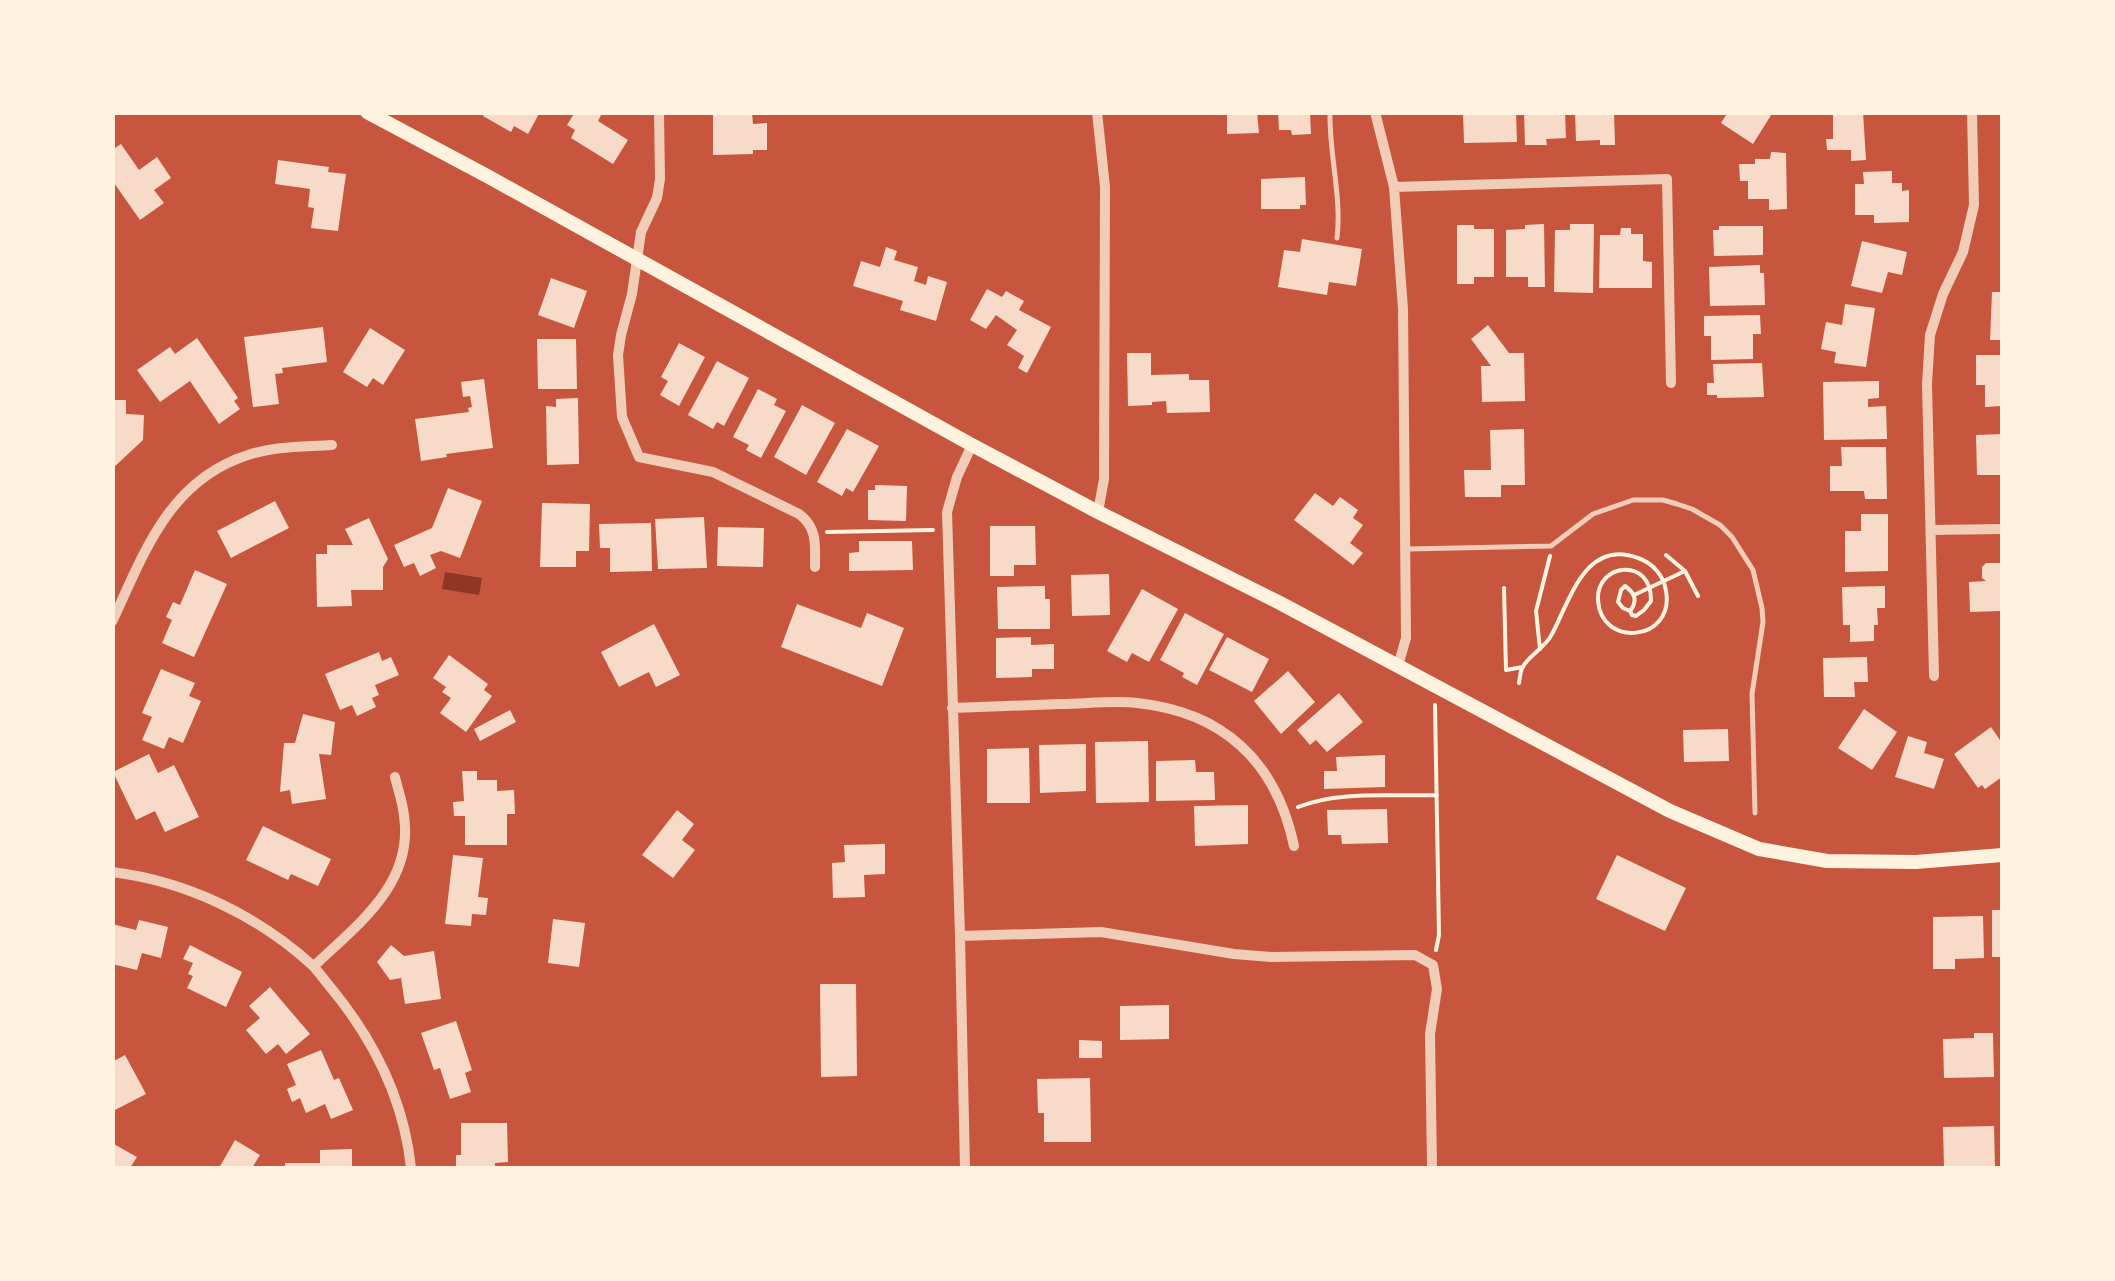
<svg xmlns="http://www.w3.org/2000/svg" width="2115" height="1281" viewBox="0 0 2115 1281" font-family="'Titillium Web',sans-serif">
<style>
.water{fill:#8f3625}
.building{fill:#f7dbc8}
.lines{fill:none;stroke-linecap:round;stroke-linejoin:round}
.path{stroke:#fff3e0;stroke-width:4}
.service{stroke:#f1ccb7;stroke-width:5}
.minor{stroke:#f1ccb7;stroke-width:10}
.secondary{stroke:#fff3e0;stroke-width:14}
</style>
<rect width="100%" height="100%" fill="#c8553d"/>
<!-- water -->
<path class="water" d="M445,572L482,578L479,595L442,589Z"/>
<!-- building -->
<path class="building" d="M485,112H540L528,134L514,126L511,132L483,116Z
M575,112H597L601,115L598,121L628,140L613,164L571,138L575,130L567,125Z
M713,112H752L753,124L767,123V150H753V154L713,155Z
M1227,112H1257L1259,133L1227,134Z
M1278,112H1310L1311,134L1292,135L1291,130H1279Z
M1463,112H1516L1517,142L1464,143Z
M1524,112H1565L1566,138L1546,139L1547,145H1525Z
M1575,112H1614L1615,145H1600V140L1576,141Z
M1728,112H1773L1753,144L1721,123Z
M1833,112H1863L1866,160L1851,161V150H1827L1826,139H1833Z
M121,144L139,170L157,157L171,178L154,190L164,203L140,220L112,180V150Z
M1771,152L1786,153L1787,209L1769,210V199H1748V181H1740L1739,164H1755V159H1770Z
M278,160L329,167L328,172L346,174L338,231L311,228L314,208L308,207L310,189L275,184Z
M1892,171V183H1902V191L1909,190V222L1874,223V215H1855V184H1864L1863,172Z
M1305,177L1306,205H1300V209H1261V179Z
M1544,224L1545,287H1528V277H1506V230L1525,229V225Z
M1570,224H1594L1593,293L1554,292L1555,230H1570Z
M1457,225H1474V229H1494V277H1474V284H1457Z
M1719,226H1763V255L1714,256L1713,230H1719Z
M1621,228H1631V234H1643V261L1652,262V288H1599L1600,235H1620Z
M1302,239L1362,249L1356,286L1329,282L1327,295L1278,287L1284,250L1300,252Z
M1862,241L1907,252L1902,275L1888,272L1882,293L1851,286Z
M886,247L897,251L894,260L918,267L914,281L926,285L928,276L947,282L936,321L900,310L903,301L853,286L861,261L880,267Z
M1760,265V273H1764L1765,305L1710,306L1709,267Z
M551,278L587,291L574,328L538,315Z
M987,289L1002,297L1006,291L1024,301L1019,310L1051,327L1027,373L1018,368L1024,356L1007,345L1017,330L996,315L986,329L970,320Z
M1992,292H2002V340H1990Z
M1845,304L1875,308L1866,367L1834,363L1836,352L1821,349L1826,322L1842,325Z
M1760,315L1761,334H1753V359L1711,360V336H1704V316Z
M1488,325L1509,353H1524L1525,401L1482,402L1481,366H1491L1471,339Z
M323,327L327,362L282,368L283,373L275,374L279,404L253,407L244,337Z
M370,328L405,350L383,385L373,378L367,387L343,372Z
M197,338L238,398L234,401L240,409L219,424L190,381L160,402L137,370L170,347L175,354Z
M537,339H576L577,389H538Z
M679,343L705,357L679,406L660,395L668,381L661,377Z
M1127,353H1151V375L1189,374V380H1209L1210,412L1167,413L1166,401L1152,402V405L1128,406Z
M1976,355H2002V406L1985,407V385H1976Z
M717,361L749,378L724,426L717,422L713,429L688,415Z
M1762,363L1764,397L1717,398V395H1707V383H1714L1713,364Z
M484,379L493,448L446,454L447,457L421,461L415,419L469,412L468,408L472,407L470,396L463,397L461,382Z
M1879,381V398L1868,399V407L1886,406L1887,439L1824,440L1823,382Z
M758,389L777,399L774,405L786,411L761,458L746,450L749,445L733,437Z
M578,398L579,464L547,465L546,406L556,407V399Z
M112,400H126V414L144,415L143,440L112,469Z
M802,405L835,423L806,475L774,457Z
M847,429L879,446L853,492L846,488L842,496L817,482Z
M1524,429L1525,485H1501V497H1465L1464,470H1491L1490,430Z
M2002,434V475H1977L1976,435Z
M1841,447H1886L1887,499H1865L1864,491H1830V466H1842Z
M875,485L907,486L906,521L868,520V490H875Z
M448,488L482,501L460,558L441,551L430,555L436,568L420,576L414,563L404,567L394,545L432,528Z
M1315,493L1333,506L1340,497L1358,510L1353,518L1363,525L1350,543L1363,553L1353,565L1294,520Z
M275,501L289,528L231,558L217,531Z
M542,503L590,504L589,551H576V567H540Z
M1861,514H1888V571L1845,572V531H1861Z
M704,517L707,568L658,569L655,519Z
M369,518L388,559L383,567V590H351L352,606L317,607L316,554H327V545H353L345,529Z
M651,523L652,571L610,572V548H600L599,524Z
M990,526H1035L1036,565H1014V576H990Z
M718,527L764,528L763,567L717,566Z
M859,541H912L913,570L849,571V553L859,552Z
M1986,563H2002V611L1970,612L1969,582L1986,581L1982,578V567Z
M195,570L227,584L194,657L162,643L172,620L166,617L173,602L180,605Z
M1109,574L1110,615L1072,616L1071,575Z
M1045,586V599H1050V629H998L997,587Z
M1885,586V608H1877L1878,625H1874V641L1850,642V625H1843L1842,587Z
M1142,589L1178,609L1149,662L1132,653L1127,662L1107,651Z
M797,604L861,628L867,613L904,628L882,686L781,647Z
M1185,613L1224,634L1197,685L1182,677L1184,673L1160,660Z
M654,624L680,675L656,687L649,672L619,687L601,652Z
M1031,637V645L1054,644V669H1032V677L996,678V638Z
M1227,637L1269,659L1252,692L1209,670Z
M379,652L382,661L391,657L399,675L375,685L379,695L372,698L376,707L357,716L352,705L340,710L325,674Z
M449,655L488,684L484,690L492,696L466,732L440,713L451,698L442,692L446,687L433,678Z
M1867,657L1868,682H1854L1855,697H1824L1823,658Z
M161,669L195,683L189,696L201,701L183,743L169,737L164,749L142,740L152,717L142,713Z
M1288,671L1315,702L1281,734L1254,701Z
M1339,693L1363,722L1327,752L1316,740L1310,745L1297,730Z
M1864,709L1897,732L1872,770L1838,748Z
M510,710L516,722L480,741L474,729Z
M303,714L335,722L331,755L319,754L326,799L292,804L290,790L280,792L284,743H295Z
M1991,727L2002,743V777L1985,789L1982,785L1978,788L1954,754Z
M1728,729L1729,761L1684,762L1683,730Z
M1908,736L1927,742L1924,753L1944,759L1934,789L1895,777Z
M1148,741L1149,802L1096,803L1095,742Z
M1086,744V791L1040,793L1039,745Z
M1029,748L1030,803H987V749Z
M149,754L158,773L174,765L199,817L165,832L155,811L136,820L113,772Z
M1385,755V787L1324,789V771H1337L1336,757Z
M1195,760L1196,772H1214L1215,800L1156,801V761Z
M462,771H477V780H497V791L514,790L515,814H507V845H465V816H454L453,802L464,801Z
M1248,805V844L1195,846L1194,806Z
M1387,809L1388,843L1342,844L1341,835H1328L1327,810Z
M677,810L694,824L682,840L695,850L673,878L642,855Z
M263,826L331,859L318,886L291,874L288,880L246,860Z
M885,844V874L864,875L865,897L833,898L832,863L845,862L844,845Z
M453,855L483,858L478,897L488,898L486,915L472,914L471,926L445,924Z
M1617,855L1686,888L1665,931L1596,899Z
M1992,910H2002V957H1992Z
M1983,916L1984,958L1955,959V969H1933V917Z
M553,919L585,923L579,967L548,963Z
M139,920L168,927L161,958L142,953L137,970L112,964V924L136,930Z
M190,945L242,972L226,1007L187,988L193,976L188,974L193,963L183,959Z
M391,945L404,956L434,951L441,999L405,1004L401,978L390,980L377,962Z
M820,984H856L857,1076L821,1077Z
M270,987L310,1034L286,1054L278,1044L266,1054L246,1030L260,1018L249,1006Z
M1169,1005V1039L1120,1040V1006Z
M456,1021L472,1070L465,1073L471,1092L450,1099L440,1068L434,1070L421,1033Z
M1974,1033H1993L1994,1077L1944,1078L1943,1039L1974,1038Z
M1079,1040L1102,1041V1058H1079Z
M321,1050L334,1080L339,1078L353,1110L331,1119L325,1104L306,1113L300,1098L292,1102L287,1089L296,1085L287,1064Z
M125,1055L146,1094L115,1110L112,1104V1062Z
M1090,1078L1091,1142H1044V1113H1038L1037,1079Z
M461,1123H507L508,1162L495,1163V1168H456V1155H461Z
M1994,1126L1995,1168H1944L1943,1127Z
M235,1140L260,1155L252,1168H219Z
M112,1143L137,1157L130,1168H112Z
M352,1149V1168H285V1163H320V1150Z"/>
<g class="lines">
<!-- path -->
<path class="path" d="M827,532L933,530
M1666,555L1685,571L1698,596
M1504,588L1506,670L1523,667
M1634,595L1685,571
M1540,649L1536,611L1550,556
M1519,683C1520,678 1520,673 1522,668C1529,655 1546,647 1552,634C1570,600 1586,538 1638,558C1653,563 1664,576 1666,591C1675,641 1601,649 1598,600C1596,563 1652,556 1651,601L1644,610L1636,616L1632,615L1630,611C1638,601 1635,593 1625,586L1621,590L1618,602L1623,608L1630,611
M1435,705L1439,935L1436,950
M1298,807C1340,790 1392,797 1437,795"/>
<!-- service -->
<path class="service" d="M1330,112C1329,154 1342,197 1337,238
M1408,549L1551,546L1593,514L1633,500H1663L1677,504L1692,509L1720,525L1732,537L1753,570L1762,608L1763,622L1752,694L1755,813"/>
<!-- minor -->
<path class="minor" d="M659,112L660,179L657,198L641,232L632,294L621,335L618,355L622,417L639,457L713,472L799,514C818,528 815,546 815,567
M1097,112L1105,187L1104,479L1098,512
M1375,112L1394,187L1403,309L1406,638L1398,666
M1394,187L1667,179L1671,383
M1931,530L2002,529
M112,622C144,553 169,480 248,455C275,446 304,447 332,445
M1934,676L1927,384L1930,335L1943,294L1963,252L1974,205L1972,112
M952,708C988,707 1024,705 1060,704C1085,704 1112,700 1137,703C1223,712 1276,761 1294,846
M112,872C186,881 257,915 312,965C319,972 325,981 331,988C374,1040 404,1101 411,1168
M960,936L1101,932L1234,954L1271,957L1415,955L1433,965L1437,989L1430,1034L1432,1168
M314,966C357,925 414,884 404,816C403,803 398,790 395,777
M965,1168L960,936L947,512L957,477L972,445"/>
<!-- secondary -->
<path class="secondary" d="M367,112L489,177L972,445L1098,512L1280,603L1670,811L1759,849L1827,861L1916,862L2002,855"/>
</g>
<!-- border -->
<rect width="2115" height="1281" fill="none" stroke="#fff3e0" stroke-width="230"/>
</svg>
